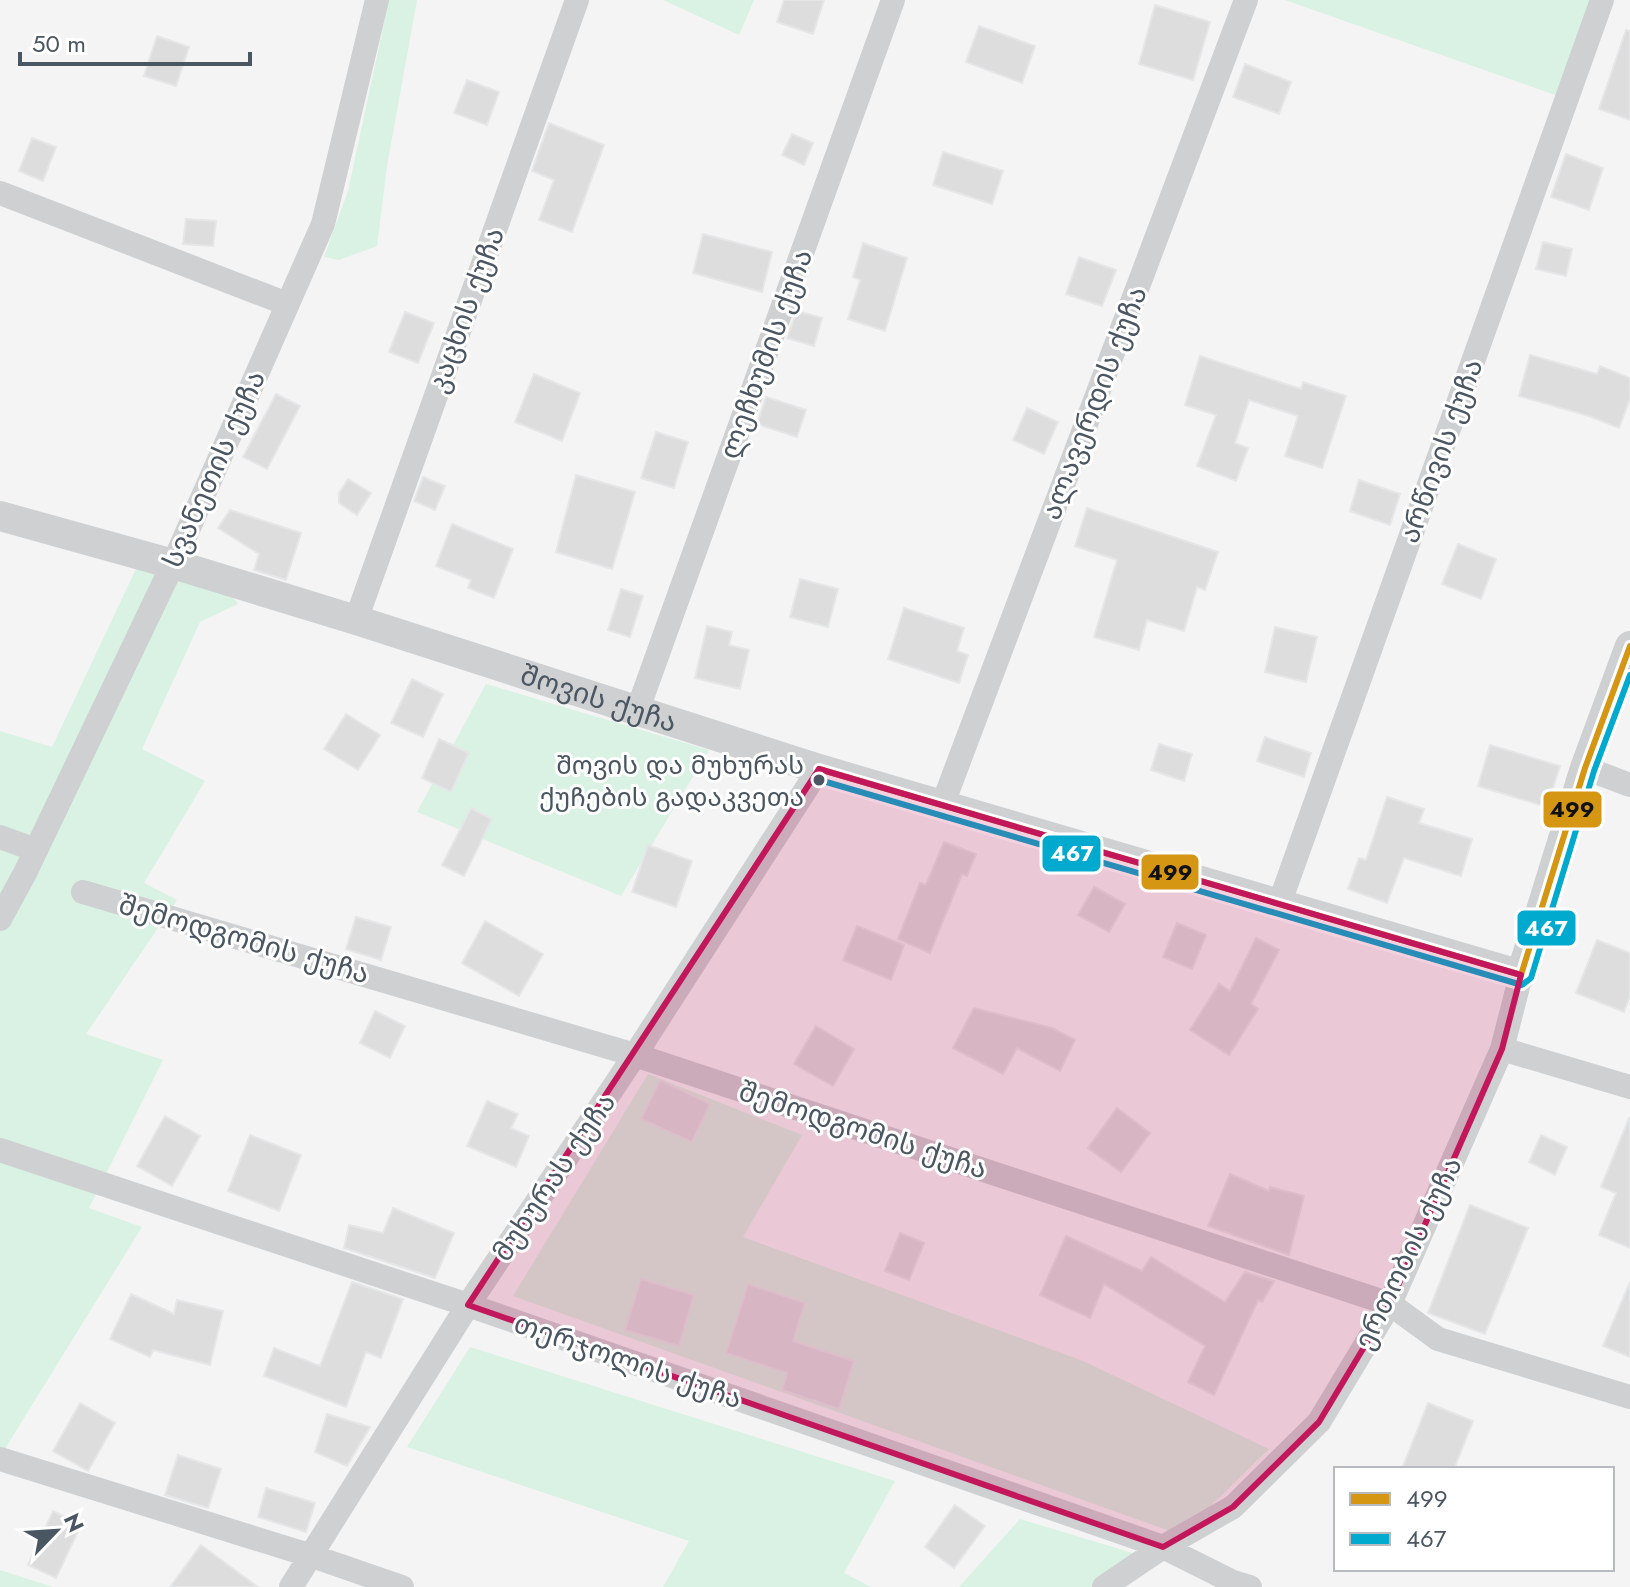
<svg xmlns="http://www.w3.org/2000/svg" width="1630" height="1587" viewBox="0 0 1630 1587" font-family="Jost,'Noto Sans Georgian',sans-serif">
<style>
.green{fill:#d9f2e3}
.building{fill:#ddddde;stroke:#e5e6e7;stroke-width:2}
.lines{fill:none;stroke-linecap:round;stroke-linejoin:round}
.minor{stroke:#ced0d2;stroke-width:24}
.tertiary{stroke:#ced0d2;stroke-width:30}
.bus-1-casing{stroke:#fff;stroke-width:12}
.bus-2-casing{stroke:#fff;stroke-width:12}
.bus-1{stroke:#d49613;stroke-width:6}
.bus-2{stroke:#00a9ce;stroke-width:6}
.marked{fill:#c2185b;fill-opacity:0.2;stroke:#c2185b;stroke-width:6;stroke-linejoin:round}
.bus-dot{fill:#4a5661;stroke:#fff;stroke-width:3}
.labels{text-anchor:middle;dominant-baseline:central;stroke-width:6;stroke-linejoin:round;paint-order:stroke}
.bus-label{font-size:26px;fill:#4a5661;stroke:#fff;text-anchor:end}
.street-label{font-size:28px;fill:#4a5661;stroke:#fff}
.line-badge{stroke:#fff;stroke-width:3}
.badge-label{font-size:22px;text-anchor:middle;font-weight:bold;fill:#fff}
.pale-badge-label{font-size:22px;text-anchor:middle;font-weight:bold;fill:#111}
</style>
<rect width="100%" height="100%" fill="#f4f4f4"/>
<!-- green -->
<path class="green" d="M389,0H417L387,166L377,246L339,260L324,257L348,191Z
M663,0H754L739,35Z
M1285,0H1592L1558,96Z
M136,569L226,589L238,604L200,622L142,749L205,781L144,883L177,900L86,1034L163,1060L89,1208L142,1227L3,1452L0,1450V731L52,747Z
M486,684L709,750L621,896L417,812Z
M648,1074L802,1135L743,1237L1083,1361L1269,1449L1181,1535L513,1296Z
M470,1347L895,1481L844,1573L871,1587H663L689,1541L407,1447Z
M1020,1519L1146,1557L1112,1587H959Z
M0,1570L53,1587H0Z"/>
<!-- building -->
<path class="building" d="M784,0H824L813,34L777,22Z
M1155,5L1210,22L1193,80L1139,64Z
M979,26L1035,46L1022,83L966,62Z
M1626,30L1630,31V120L1599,109Z
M157,36L189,47L176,86L144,76Z
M1245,64L1291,82L1279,114L1233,97Z
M467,80L499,92L487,125L454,113Z
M549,123L604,145L572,232L539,220L554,180L532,171Z
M792,134L813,143L804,165L782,155Z
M32,138L56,147L43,181L19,171Z
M943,152L1003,171L992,204L933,185Z
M1566,154L1603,168L1589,210L1551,197Z
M186,219L216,221L213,246L183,244Z
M703,234L772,252L762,292L693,273Z
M1543,242L1572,249L1566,276L1536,269Z
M863,243L907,258L885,331L848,319L860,280L853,277Z
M1079,257L1116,270L1102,306L1066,294Z
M797,311L822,318L814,346L787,338Z
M405,312L434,323L418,363L389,352Z
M1530,355L1597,374L1600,366L1630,378V399L1619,428L1589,416L1519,396Z
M1200,356L1301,389L1303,382L1346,396L1322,468L1285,456L1298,416L1249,400L1235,443L1248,448L1236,481L1197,466L1216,415L1185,405Z
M534,374L580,393L562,441L515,422Z
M276,394L300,406L267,469L243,457Z
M766,397L806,410L797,437L757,424Z
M1027,408L1058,422L1044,454L1013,440Z
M656,432L688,442L674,488L641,478Z
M576,475L635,492L612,569L556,552Z
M423,477L445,486L435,510L414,501Z
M348,479L371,493L357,515L339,503V493Z
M1359,480L1400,494L1390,525L1350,511Z
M1087,508L1218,552L1205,590L1197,587L1184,631L1147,620L1139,650L1094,637L1117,560L1075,546Z
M230,510L301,533L286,580L254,570L259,554L218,528Z
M452,524L513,549L494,598L468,588L471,580L436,566Z
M1458,544L1496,559L1481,599L1442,584Z
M800,579L838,589L828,627L790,617Z
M621,589L643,596L630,637L608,630Z
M904,608L964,628L957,651L968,655L959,683L888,659Z
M707,626L732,632L729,645L749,650L740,689L695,678Z
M1275,627L1317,637L1306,682L1265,672Z
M412,679L443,694L423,737L391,723Z
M346,714L380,735L358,770L324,749Z
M1265,737L1311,753L1304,777L1257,761Z
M439,739L469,753L451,792L422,778Z
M1159,744L1192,754L1184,781L1151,770Z
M1490,745L1560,766L1547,807L1478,786Z
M1387,797L1424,809L1419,823L1472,839L1461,876L1404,858L1387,903L1348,889L1359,858L1366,860Z
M471,808L492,819L464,876L442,865Z
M944,842L976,854L967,876L962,874L930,953L898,939L920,883L926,885Z
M648,845L692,861L676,907L632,892Z
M1094,887L1125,904L1109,932L1078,915Z
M356,917L391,927L381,960L346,949Z
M485,921L543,954L519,996L462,963Z
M1177,923L1206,935L1192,969L1163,957Z
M857,926L904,945L891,980L843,960Z
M1256,938L1279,950L1251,1004L1258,1009L1229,1055L1190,1030L1219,984L1230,991Z
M1597,940L1630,953V996L1624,1012L1576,993Z
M974,1008L1052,1028L1075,1040L1060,1071L1017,1048L1003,1074L953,1048Z
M375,1011L405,1026L390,1058L360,1043Z
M816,1026L854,1049L833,1086L794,1064Z
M660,1080L710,1104L692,1142L641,1119Z
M487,1101L518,1114L511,1128L529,1136L516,1167L467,1146Z
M1117,1108L1150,1133L1121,1172L1088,1148Z
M165,1116L200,1136L172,1186L137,1166Z
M1629,1118H1630V1248L1599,1235L1616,1193L1601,1187Z
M250,1135L301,1155L279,1211L228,1191Z
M1541,1135L1567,1147L1555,1175L1529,1162Z
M1230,1174L1269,1191L1270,1187L1304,1196L1289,1255L1208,1226Z
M1470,1205L1528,1228L1485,1334L1428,1313Z
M393,1208L454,1233L435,1278L344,1248L349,1225L383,1233Z
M900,1233L924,1243L909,1280L885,1271Z
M1066,1236L1142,1271L1151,1257L1225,1302L1245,1272L1274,1281L1262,1302L1258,1300L1214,1395L1188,1382L1205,1346L1104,1284L1090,1318L1040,1295Z
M641,1279L694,1295L679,1346L625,1330Z
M352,1282L403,1299L381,1358L366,1352L346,1407L264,1376L274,1348L320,1366Z
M1630,1282V1357L1603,1346Z
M748,1284L805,1303L793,1341L854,1361L839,1409L782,1390L787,1373L726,1353Z
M131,1294L174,1314L177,1300L223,1311L210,1365L153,1350L150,1357L110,1339Z
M80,1403L115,1423L88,1471L53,1451Z
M1428,1403L1473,1421L1454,1469H1402Z
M327,1414L370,1427L347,1466L315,1452Z
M178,1455L221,1469L208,1508L165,1495Z
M266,1488L315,1503L306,1532L258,1517Z
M955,1505L985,1526L954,1568L925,1547Z
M53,1511L81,1525L56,1578L28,1565Z
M201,1545L258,1587H170Z"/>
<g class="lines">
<!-- minor -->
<path class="minor" d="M0,193L287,304
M356,620L577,0
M638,709L893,0
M1585,768L1630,785
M942,806L1246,0
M0,837L36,850
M83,892L635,1055L1390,1304L1438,1339L1630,1397
M1280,902L1602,0
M0,919L25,873L173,564L323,224L377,0
M1502,1049L1630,1087
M0,1150L468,1305L1163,1547L1233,1582L1250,1587
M0,1459L312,1556L402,1587
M291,1587L468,1305L635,1055L819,769
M1104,1587L1163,1547L1233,1507L1319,1422L1390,1304L1502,1049L1521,975"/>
<!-- tertiary -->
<path class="tertiary" id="s1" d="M0,516L173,564L356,620L819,769L1521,975L1585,768L1630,646"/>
<!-- bus-1 casing -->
<g class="bus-1-casing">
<path id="bus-1" d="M819,769L1521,975
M1521,975L1585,768L1630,646"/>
</g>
<!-- bus-2 casing -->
<g class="bus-2-casing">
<path id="bus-2" d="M816,779L1522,985L1531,978L1594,771L1630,675"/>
</g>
<!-- bus-1 -->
<use href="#bus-1" class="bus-1"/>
<!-- bus-2 -->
<use href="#bus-2" class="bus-2"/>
</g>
<!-- marked area -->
<path class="marked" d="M819,769L1521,975L1502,1049L1390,1304L1319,1422L1233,1507L1163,1547L468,1305Z"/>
<!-- markers -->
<circle class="bus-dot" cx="819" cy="780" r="7"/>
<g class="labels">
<!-- bus labels -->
<g class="bus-label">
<text x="804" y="765">შოვის და მუხურას<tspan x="804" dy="32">ქუჩების გადაკვეთა</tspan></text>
</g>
<!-- street labels -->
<g class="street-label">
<text transform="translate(466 310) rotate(-70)">კაცხის ქუჩა</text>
<text transform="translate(766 354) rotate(-70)">ლეჩხუმის ქუჩა</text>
<text transform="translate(1094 403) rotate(-69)">ალავერდის ქუჩა</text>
<text transform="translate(1441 451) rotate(-70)">არწივის ქუჩა</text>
<text transform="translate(214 469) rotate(-66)">სვანეთის ქუჩა</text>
<text stroke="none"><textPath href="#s1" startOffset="626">შოვის ქუჩა</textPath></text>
<text transform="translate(244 939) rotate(16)">შემოდგომის ქუჩა</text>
<text transform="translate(863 1130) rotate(18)">შემოდგომის ქუჩა</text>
<text transform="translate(554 1177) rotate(-56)">მუხურას ქუჩა</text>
<text transform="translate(1408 1253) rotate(-64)">ერთობის ქუჩა</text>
<text transform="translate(628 1361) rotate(19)">თერჯოლის ქუჩა</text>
</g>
</g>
<g class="line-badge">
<rect x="1542" y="790" width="61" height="39" rx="8" fill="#d49613"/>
<rect x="1041" y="834" width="61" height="39" rx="8" fill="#00a9ce"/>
<rect x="1140" y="853" width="60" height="38" rx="8" fill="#d49613"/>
<rect x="1516" y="909" width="61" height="38" rx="8" fill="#00a9ce"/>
</g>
<g class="badge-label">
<text x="1072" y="861">467</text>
<text x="1546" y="936">467</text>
</g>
<g class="pale-badge-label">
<text x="1572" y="817">499</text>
<text x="1170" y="880">499</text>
</g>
<!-- legend -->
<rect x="1334" y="1467" width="280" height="104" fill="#ffffff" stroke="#b7bbc0" stroke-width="2"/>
<rect x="1350" y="1493" width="40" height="12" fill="#d49613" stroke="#b7bbc0" stroke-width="2"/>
<text x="1406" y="1507" font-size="24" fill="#4a5661">499</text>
<rect x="1350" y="1533" width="40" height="12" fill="#00a9ce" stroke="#b7bbc0" stroke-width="2"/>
<text x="1406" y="1547" font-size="24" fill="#4a5661">467</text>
<!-- north arrow -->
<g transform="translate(56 1531) rotate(65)" stroke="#ffffff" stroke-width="6" paint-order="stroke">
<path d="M0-6L14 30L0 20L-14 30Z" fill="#4a5661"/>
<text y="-12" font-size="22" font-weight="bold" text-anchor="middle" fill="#4a5661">N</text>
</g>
<!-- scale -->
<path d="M20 52v12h230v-12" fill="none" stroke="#4a5661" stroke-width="4"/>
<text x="32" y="52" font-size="24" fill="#4a5661" stroke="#ffffff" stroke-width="6" paint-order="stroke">50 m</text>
</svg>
